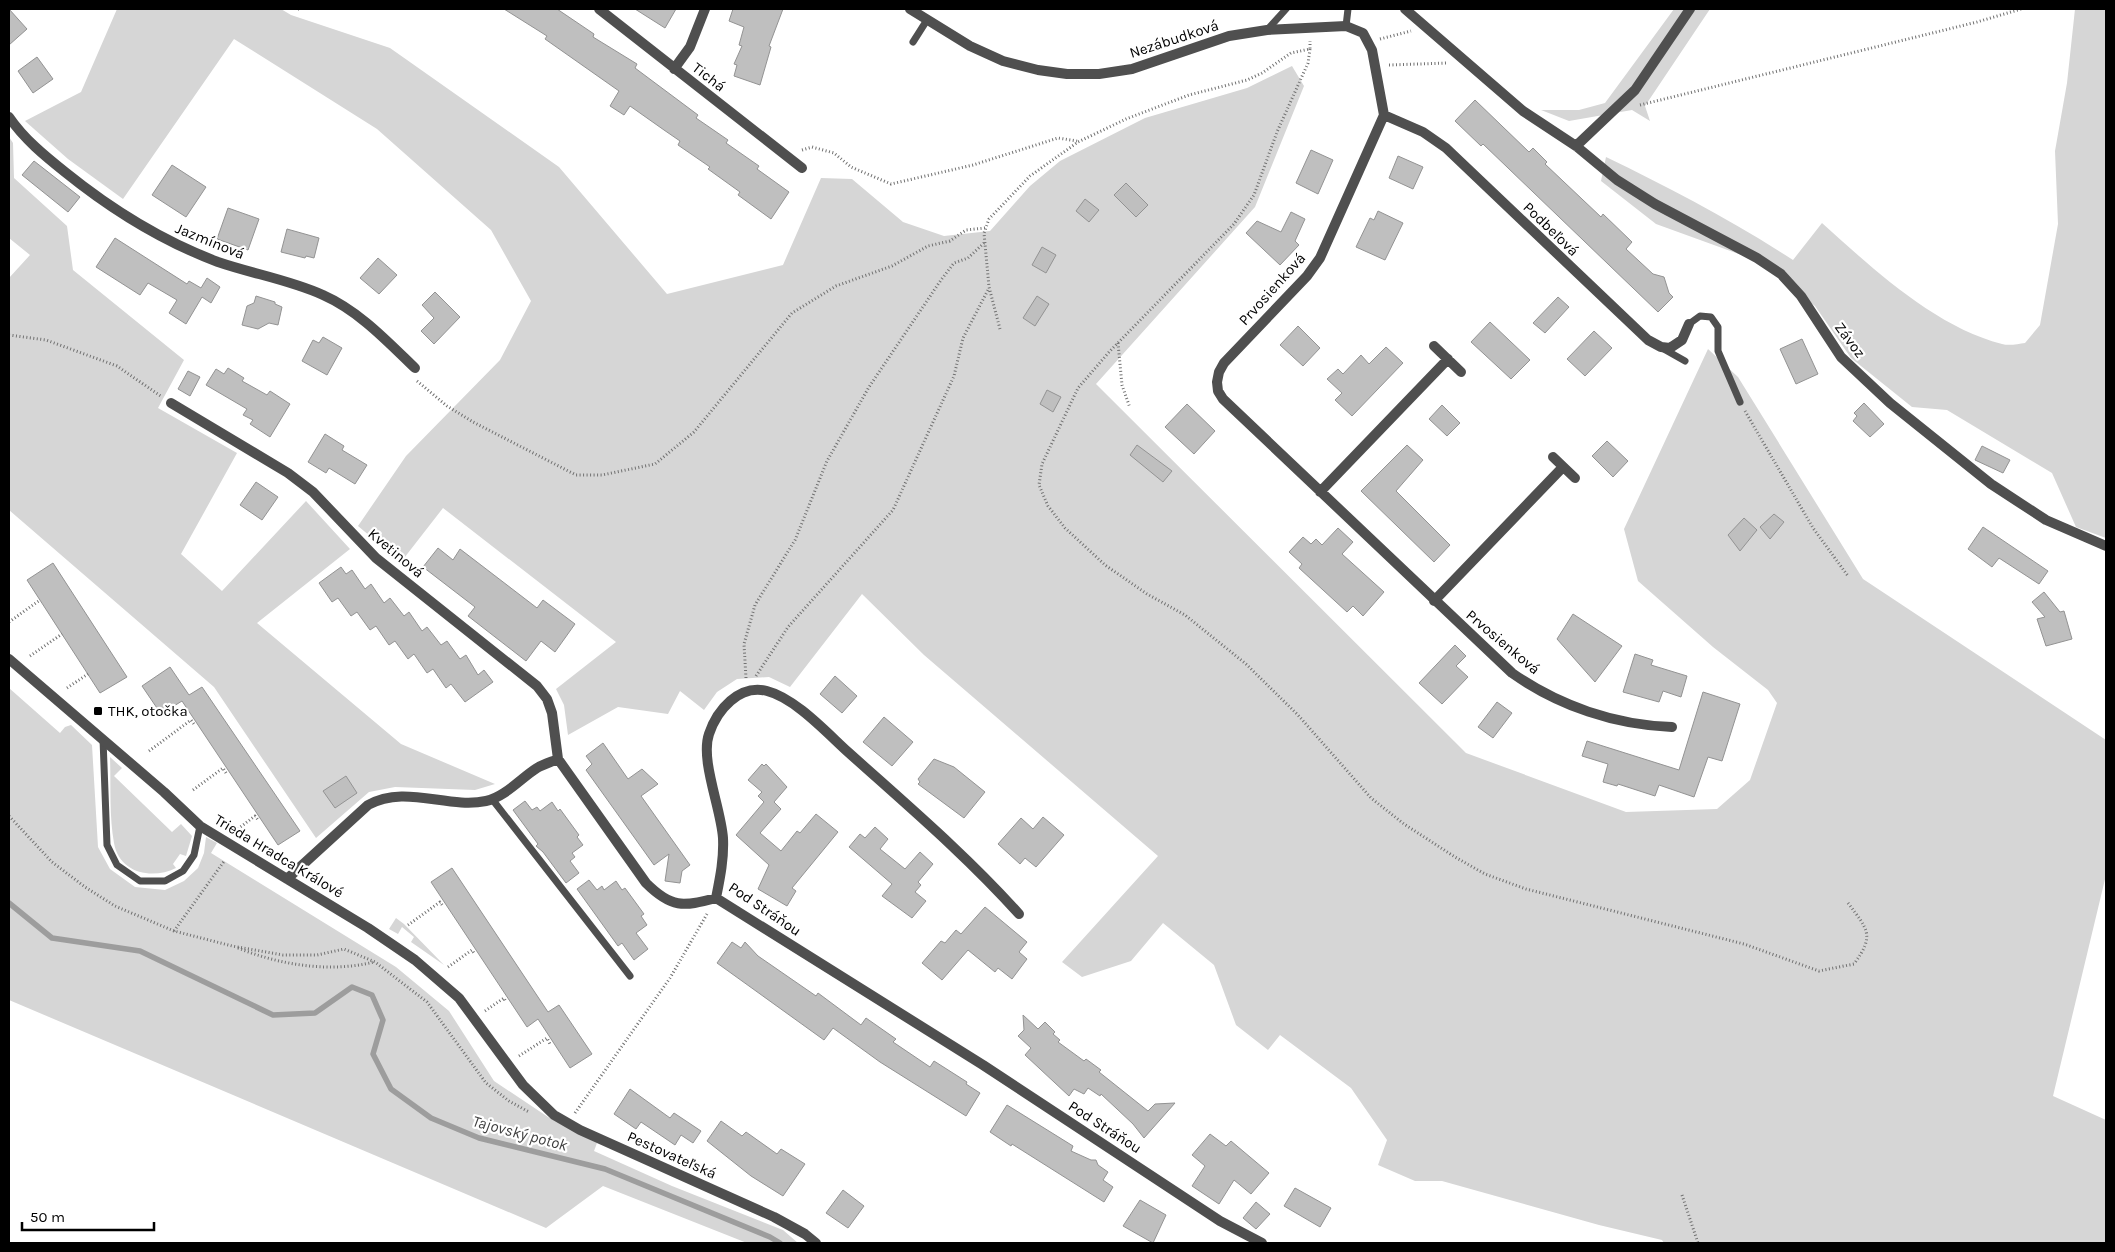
<svg xmlns="http://www.w3.org/2000/svg" width="2115" height="1252" viewBox="0 0 2115 1252" font-family="Karla,sans-serif">
<style>
.green{fill:#d6d6d6}
.lines{fill:none;stroke-linecap:round;stroke-linejoin:round}
.stream{stroke:#9d9d9d;stroke-width:5.5}
.building{fill:#bfbfbf;stroke:#939393}
.path{stroke:#717171;stroke-width:3;stroke-dasharray:1 2.5;stroke-linecap:butt}
.service{stroke:#4f4f4f;stroke-width:7}
.minor{stroke:#4f4f4f;stroke-width:10}
.poi-dot{fill:#000;stroke:#fff;stroke-width:2}
.labels{text-anchor:middle;dominant-baseline:central;stroke-width:4.5;stroke-linejoin:round;paint-order:stroke}
.street-label{font-size:15px;fill:#000;stroke:#fff}
.poi-label{font-size:15px;fill:#000;stroke:#fff;text-anchor:start}
.water-label{font-size:16px;font-style:italic;fill:#3e3e3e;stroke:#fff}
</style>
<rect width="100%" height="100%" fill="#fff"/>
<!-- green -->
<path class="green" d="M117,9H281L291,15L390,48L559,167L667,294L783,265L821,178L852,179L903,222L944,236L990,231L1030,186L1060,161L1145,118L1247,88L1292,66L1304,86L1255,207L1096,384L1466,753L1626,812L1717,809L1750,780L1777,703L1768,690L1713,647L1638,581L1624,529L1708,349L1738,377L1863,579L2106,740V875L2053,1096L2106,1120V1243H1664L1662,1240L1599,1225L1442,1181H1415L1378,1165L1387,1140L1351,1088L1280,1035L1268,1050L1236,1025L1214,965L1163,923L1131,961L1082,977L1062,962L1158,856L924,655L862,594L790,687L769,677L737,679L717,692L704,710L680,691L668,714L618,707L568,735L564,705L556,689L616,642L443,508L401,562L358,526L406,456L500,360L531,301L491,230L377,129L234,39L123,199L68,159L25,121L81,92Z
M1674,9H1710L1645,106L1650,121L1632,110L1569,121L1541,110H1579L1605,103Z
M2075,9H2106V538L2076,527L2052,473L1947,410L1912,407L1851,358L1815,306L1758,261L1656,224L1601,181L1606,157C1670,188 1733,221 1793,260L1822,223C1872,268 1935,327 2002,344C2009,346 2018,344 2025,343L2040,325L2058,224L2055,151L2067,83Z
M9,137L13,143L14,178L67,226L73,270L184,360L158,408L237,453L181,554L222,591L306,501L350,549L257,623L401,744L495,784L475,790L395,787L369,792L316,838L214,687L9,510V278L30,255L9,238Z
M9,688L60,733L65,727L71,725L92,745L98,847L110,869L135,887L165,890L184,881L198,868L204,853L206,837L217,843L211,853L396,967L449,1011L494,1081L548,1117L597,1143L594,1151L672,1186L783,1230L798,1243H747L603,1186L546,1228L9,1000Z
M110,757L122,768L114,776L172,832L181,824L192,836L186,856L180,854L173,864L176,868C152,880 119,873 114,843C109,815 111,785 110,757Z
M396,918L404,924L444,965L411,942L414,937L402,927L398,934L389,929Z"/>
<g class="lines">
<!-- stream -->
<path class="stream" d="M9,903L52,938L140,951L273,1015L315,1013L352,987L372,995L383,1020L373,1054L391,1089L431,1118L479,1138L605,1169L770,1237L780,1243"/>
</g>
<!-- building -->
<path class="building" d="M9,9L27,29L9,45Z
M504,9H557L594,34L593,37L637,64L635,68L698,115L696,118L728,140L726,143L759,166L757,169L789,192L771,219L738,195L740,192L708,169L710,167L678,145L680,141L664,130L630,106L624,115L610,106L619,91L545,39L547,36Z
M635,9H676L665,28Z
M733,9H783L769,46L771,47L760,85L734,76L737,65L734,64L742,46L739,45L744,27L729,21Z
M37,57L53,79L33,93L18,71Z
M1475,100L1529,152L1533,148L1547,162L1545,164L1601,217L1603,214L1632,242L1626,249L1653,274L1664,277L1669,293L1673,297L1658,312L1483,144L1481,146L1455,121Z
M1311,150L1333,160L1318,194L1296,183Z
M1398,156L1423,167L1413,189L1389,178Z
M34,161L80,197L68,212L22,175Z
M172,165L206,187L186,217L152,195Z
M1126,183L1148,205L1136,217L1114,195Z
M1085,199L1099,210L1089,222L1076,211Z
M228,208L259,219L248,250L217,239Z
M1378,211L1403,223L1385,260L1356,247L1370,218L1374,220Z
M1291,212L1305,219L1295,241L1299,245L1280,265L1246,233L1257,221L1281,232Z
M287,229L319,238L314,258L306,256L305,258L281,252Z
M115,238L187,284L189,281L201,288L207,278L220,287L211,303L202,297L186,324L169,313L177,300L148,283L140,295L96,267Z
M1042,247L1056,255L1046,273L1032,265Z
M378,258L397,275L379,294L360,278Z
M435,292L460,317L434,344L421,331L434,318L422,305Z
M256,296L275,302V304L282,307L278,325L269,323L258,329L242,325L247,306L254,303Z
M1037,296L1049,304L1035,326L1023,318Z
M1558,297L1569,307L1545,333L1533,323Z
M1490,322L1530,360L1511,379L1471,342Z
M1298,326L1320,348L1303,366L1280,345Z
M1594,331L1612,348L1585,376L1567,359Z
M323,337L342,348L327,375L302,361L313,340L319,343Z
M1802,339L1818,374L1796,384L1780,349Z
M1386,347L1403,363L1352,416L1335,400L1342,393L1327,379L1338,369L1343,374L1361,355L1369,364Z
M228,368L244,378L242,381L267,395L270,391L290,404L270,437L250,424L253,420L243,415L247,409L206,385L216,369L224,374Z
M188,371L200,377L190,396L178,389Z
M1047,390L1061,397L1053,412L1040,404Z
M1864,403L1884,424L1870,437L1853,421L1857,416L1854,413Z
M1187,404L1215,431L1194,454L1165,427Z
M1442,405L1460,423L1447,436L1429,419Z
M325,434L344,446L342,450L367,465L355,484L329,468L326,473L308,462Z
M1607,441L1628,461L1613,477L1592,456Z
M1137,445L1172,471L1163,482L1130,455Z
M1407,445L1423,460L1396,491L1450,545L1434,562L1361,491Z
M1982,446L2010,460L2003,473L1975,460Z
M256,482L278,497L262,520L240,505Z
M1774,514L1784,522L1770,539L1760,527Z
M1744,518L1757,530L1740,551L1728,535Z
M1983,527L2048,571L2039,584L1999,558L1992,567L1968,549Z
M1338,528L1353,542L1342,554L1384,592L1363,616L1353,606L1347,612L1299,568L1302,564L1289,552L1303,537L1311,544L1316,539L1322,545Z
M438,548L453,560L460,549L537,608L543,600L575,624L555,652L541,641L526,661L468,616L475,607L423,567Z
M53,563L127,677L100,693L27,580Z
M341,567L346,574L352,570L365,589L371,584L384,603L390,598L404,616L409,612L422,631L427,627L441,645L447,641L460,659L466,655L478,675L484,670L493,682L465,702L451,684L446,688L433,669L427,673L414,654L408,659L395,641L389,645L376,626L370,630L357,612L351,616L338,598L332,602L319,583Z
M2044,592L2060,612L2064,611L2072,639L2046,646L2037,619L2045,617L2032,602Z
M1573,614L1622,646L1595,682L1557,639Z
M1455,645L1466,656L1456,666L1468,677L1442,704L1419,683Z
M1635,654L1653,660L1651,665L1687,676L1681,697L1663,691L1659,702L1623,692Z
M170,667L189,695L202,687L300,831L278,845L182,701L161,714L142,686Z
M835,676L857,696L842,713L820,694Z
M1703,692L1740,704L1722,761L1708,757L1694,797L1659,785L1655,796L1618,784L1617,786L1603,782L1608,764L1582,756L1587,741L1679,770Z
M1497,702L1512,713L1493,738L1478,727Z
M884,717L913,742L892,766L863,742Z
M603,743L628,779L642,769L658,784L641,796L690,865L682,871L680,883L665,881L669,854L654,865L586,770L592,764L586,756Z
M934,759L954,767L985,792L964,818L918,784L920,782L918,779Z
M762,764L764,766L766,764L787,787L774,802L781,809L760,833L781,851L797,831L800,833L816,814L838,832L792,888L796,891L787,906L758,889L769,865L736,835L764,802L758,796L762,792L748,780Z
M346,776L357,793L335,808L323,791Z
M525,801L532,810L537,807L540,811L552,802L558,811L560,809L579,835L577,837L583,845L572,853L575,857L570,861L579,873L566,883L543,852L536,846L538,844L513,810Z
M1043,817L1064,835L1036,867L1025,858L1020,864L998,844L1021,818L1033,829Z
M875,827L888,839L880,849L905,869L920,852L933,864L918,882L921,885L915,892L926,901L912,918L882,896L892,884L849,847L860,834L865,838Z
M452,868L548,1012L559,1005L592,1054L570,1068L538,1019L527,1027L431,882Z
M589,880L597,890L602,886L604,890L616,881L622,890L625,888L644,914L641,916L647,925L636,933L648,949L634,960L622,943L618,946L577,889Z
M985,907L1027,942L1019,952L1027,959L1012,979L998,968L995,972L968,950L942,980L922,963L941,941L945,943L956,930L961,934Z
M732,942L741,948L745,942L758,956L816,996L818,993L861,1025L866,1018L896,1039L893,1042L930,1067L934,1061L967,1082L966,1084L980,1093L966,1116L880,1062L833,1028L824,1040L717,963Z
M1023,1015L1038,1029L1045,1022L1055,1032L1053,1034L1060,1040L1058,1042L1084,1061L1086,1059L1101,1070L1099,1072L1148,1111L1155,1104L1175,1103L1144,1138L1133,1124L1101,1094L1100,1096L1088,1088L1084,1094L1074,1089L1069,1096L1025,1055L1031,1048L1018,1036L1024,1030Z
M630,1089L670,1118L674,1113L701,1131L693,1143L681,1135L675,1145L641,1122L636,1129L614,1114Z
M1007,1105L1073,1146L1071,1151L1091,1160H1096L1098,1165L1108,1172L1103,1180L1113,1187L1104,1202L1012,1144L1011,1146L990,1132Z
M721,1121L742,1136L746,1132L777,1154L781,1149L805,1164L783,1196L751,1176L707,1141Z
M1210,1134L1226,1146L1231,1141L1269,1173L1251,1194L1234,1180L1219,1204L1192,1186L1205,1166L1192,1155Z
M1295,1188L1331,1208L1320,1227L1284,1206Z
M843,1190L864,1206L848,1228L826,1213Z
M1140,1200L1166,1215L1153,1243L1123,1226Z
M1256,1202L1270,1214L1256,1229L1243,1218Z"/>
<g class="lines">
<!-- path -->
<path class="path" d="M298,9H299
M1380,39L1411,31
M1310,49L1308,63L1277,132L1254,195L1234,224L1110,351L1078,388L1042,464L1039,485L1048,506L1065,528L1105,565L1147,594L1185,615L1246,664L1298,715L1371,798L1404,824L1455,857L1485,874L1526,889L1744,944L1819,971L1854,964C1875,935 1868,930 1848,903
M1389,65L1447,63
M1640,105L1977,22L2021,9
M802,150L812,147L834,153L851,167L891,184L973,165L1058,138L1077,141
M1000,329L989,287L984,233L989,219L1030,176L1078,142L1126,119L1189,95L1247,80L1262,73L1291,53L1310,49V41
M9,335L46,340L117,366L162,397
M1118,343L1122,385L1130,408
M417,381L447,406L473,422L576,475H602L655,464L694,432L792,313L836,286L892,266L928,246L950,241L966,230L985,228
M1745,411L1813,528L1848,576
M9,622L40,600
M30,656L62,634
M756,676L788,627L893,510L954,376L963,338L989,288
M746,678L744,644L755,605L795,540L827,461L869,387L941,280L954,263L968,258L984,243
M67,688L88,674
M149,751L191,720L194,724
M193,790L223,768L226,773
M9,816L52,862L85,887L115,906L174,931L232,946L283,955H317L344,949L375,962L427,1002L486,1083L509,1101L529,1112
M235,831L255,816L259,821
M408,925L440,902L443,906
M174,931L225,860
M238,948C280,965 330,973 374,962
M448,967L472,950L474,953
M485,1011L504,998L506,1002
M519,1056L547,1038L550,1044
M575,1113L670,978L707,914
M1682,1195L1698,1243"/>
<!-- service -->
<path class="service" d="M1346,26L1348,9
M1267,30L1286,9
M913,42L927,20
M1689,324L1700,316L1711,317L1718,327V351L1740,402
M1662,348L1685,361
M103,739L107,845L117,865L140,881H165L183,871L194,855L200,826
M492,799L630,976"/>
<!-- minor -->
<path class="minor" d="M599,9L802,168
M910,9L970,46L1003,61L1038,70L1067,74H1099L1132,69L1229,36L1267,30L1346,26L1363,33L1372,50L1384,115L1320,258L1307,276L1224,363L1219,372L1217,382L1218,391L1223,399L1512,673C1559,706 1615,725 1672,727
M1405,9L1523,111L1576,146L1617,180L1655,204L1757,258L1781,274L1801,296L1841,357L1890,403L1991,484L2046,520L2106,546
M674,69L690,47L705,9
M1384,115L1423,132L1446,148L1648,340L1661,347L1670,348L1682,340L1689,324
M9,117C24,139 45,156 65,172C112,210 162,241 218,262C253,274 290,280 323,295C359,311 387,341 415,368
M1576,146L1635,90L1690,9
M1434,346L1461,372
M171,403L288,473L313,492L376,558L537,686L547,699L552,713L558,759L646,883C671,908 683,907 716,898
M1553,457L1575,478
M1320,492L1448,359
M1434,601L1563,467
M9,659L164,792L200,826L368,928L415,960L459,998L523,1085L554,1115L580,1130L774,1217L805,1234L816,1243
M287,879L368,805C405,784 447,809 486,801C505,797 521,778 537,768C544,764 551,762 558,759
M716,898L983,1065L1220,1221L1262,1243
M716,898C720,878 724,859 723,838C721,808 700,760 709,734C717,710 739,684 767,691C795,698 827,733 848,752C907,805 966,855 1019,914"/>
</g>
<!-- markers -->
<rect class="poi-dot" x="93" y="706" width="10" height="10" rx="2.5"/>
<g class="labels">
<!-- street labels -->
<g class="street-label">
<text transform="translate(1174 39) rotate(-18)">Nezábudková</text>
<text transform="translate(709 77) rotate(38)">Tichá</text>
<text transform="translate(1551 229) rotate(44)">Podbeľová</text>
<text transform="translate(210 241) rotate(22)">Jazmínová</text>
<text transform="translate(1272 289) rotate(-48)">Prvosienková</text>
<text transform="translate(1850 340) rotate(53)">Závoz</text>
<text transform="translate(396 553) rotate(40)">Kvetinová</text>
<text transform="translate(1503 642) rotate(40)">Prvosienková</text>
<text transform="translate(279 856) rotate(31)">Trieda Hradca Králové</text>
<text transform="translate(765 909) rotate(34)">Pod Stráňou</text>
<text transform="translate(1105 1127) rotate(33)">Pod Stráňou</text>
<text transform="translate(672 1155) rotate(24)">Pestovateľská</text>
</g>
<!-- poi labels -->
<g class="poi-label">
<text x="108" y="711">THK, otočka</text>
</g>
<!-- water labels -->
<g class="water-label">
<text transform="translate(520 1133) rotate(15)">Tajovský potok</text>
</g>
</g>
<!-- border -->
<rect width="2115" height="1252" fill="none" stroke="#000000" stroke-width="20"/>
<!-- scale -->
<path d="M22 1222v8h132v-8" fill="none" stroke="#000000" stroke-width="2.5"/>
<text x="30" y="1222" font-size="15" fill="#000000" stroke="#ffffff" stroke-width="4" paint-order="stroke">50 m</text>
</svg>
